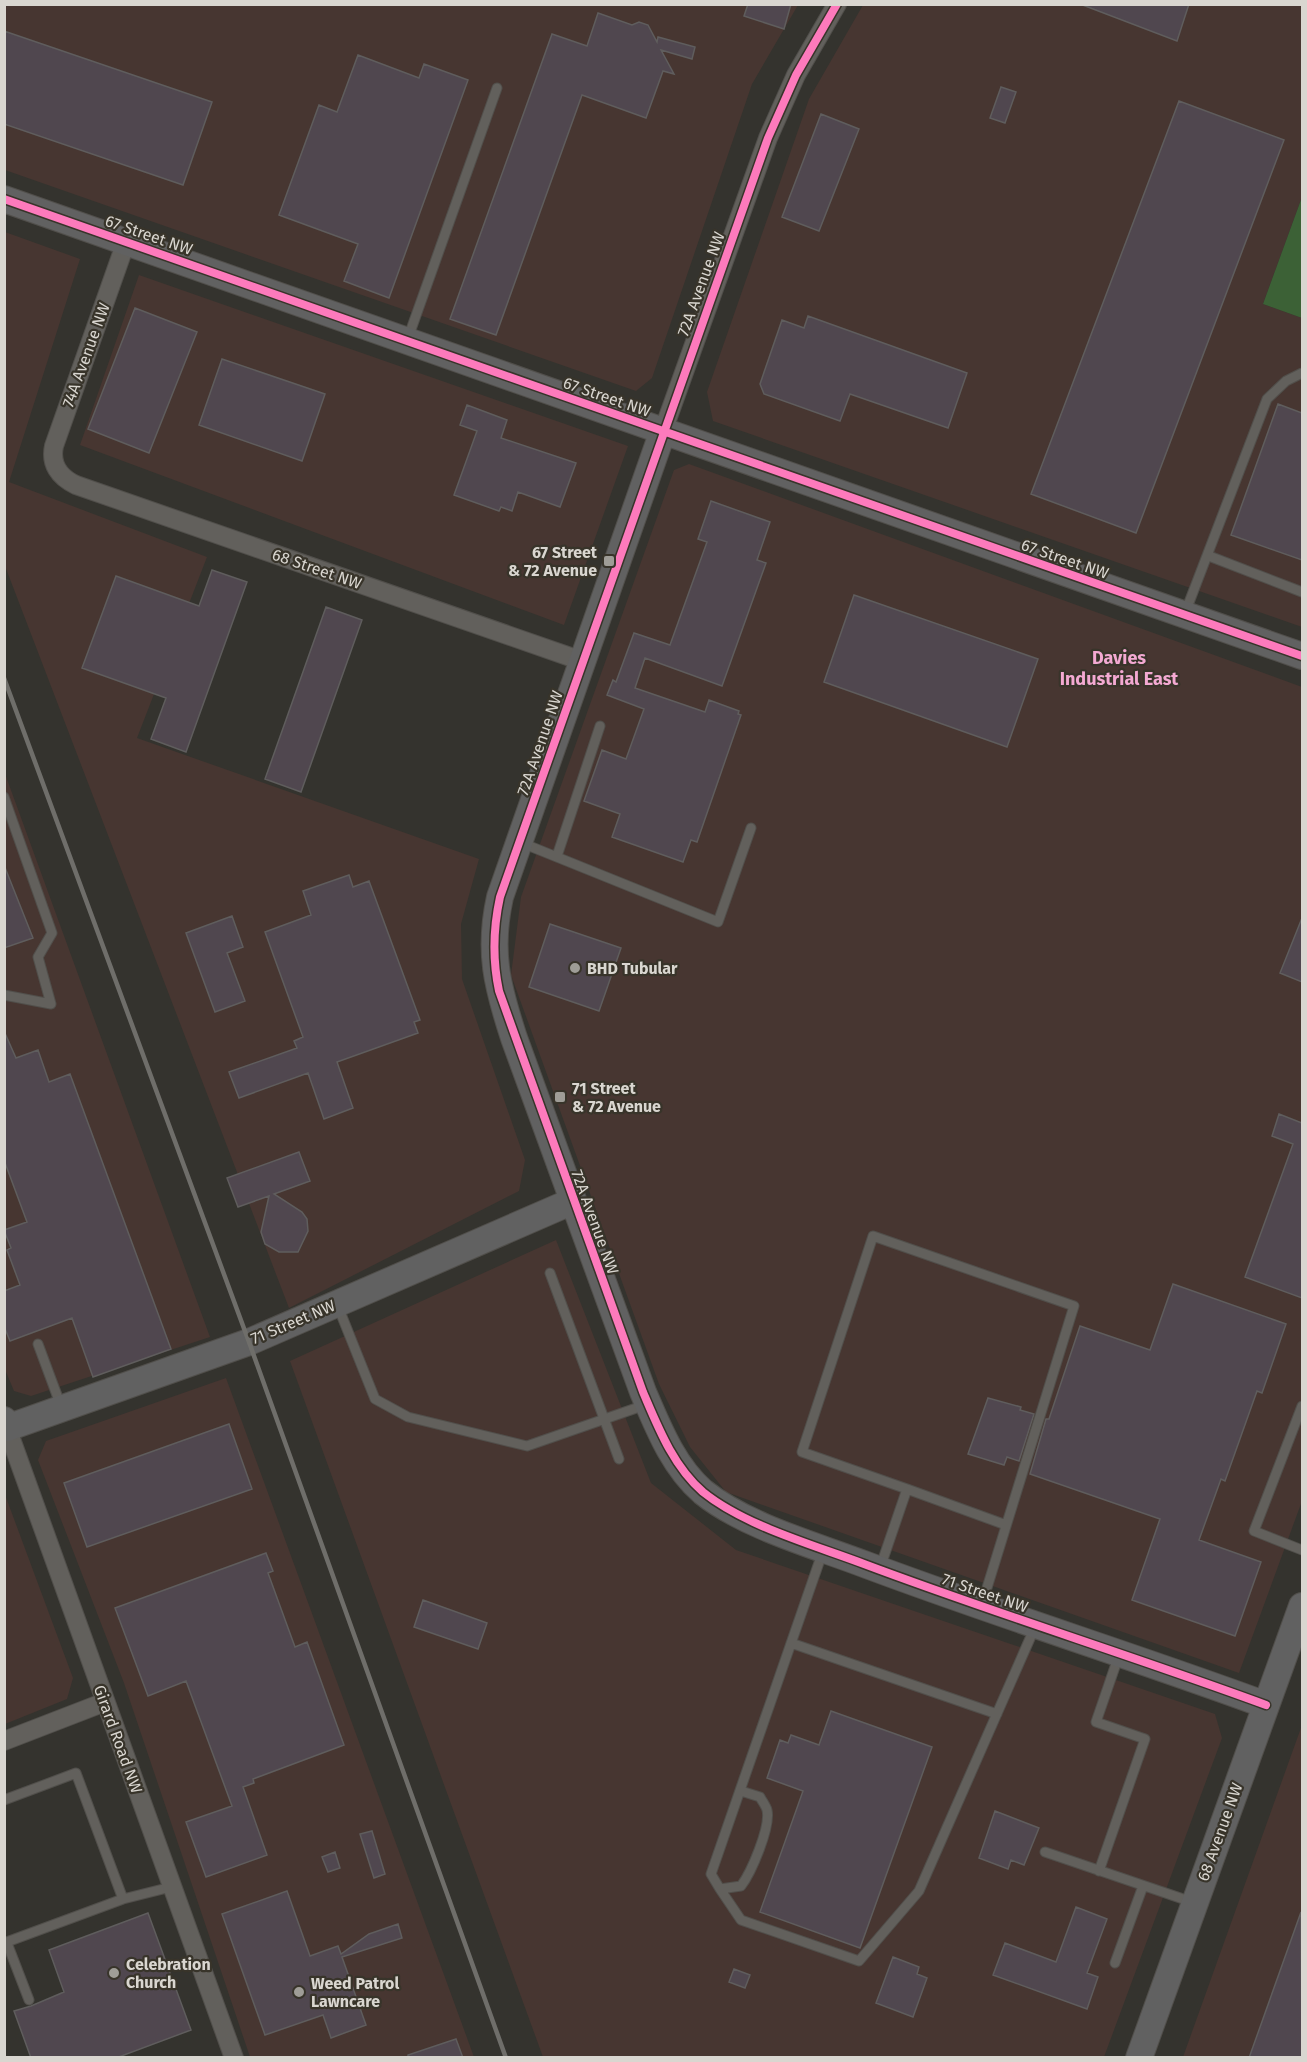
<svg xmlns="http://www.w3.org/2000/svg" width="1307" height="2062" viewBox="0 0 1307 2062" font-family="'Fira Sans',sans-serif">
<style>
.industrial{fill:#473631}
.green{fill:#3c6136}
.building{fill:#50474f;stroke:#5f5d5d;stroke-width:1.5}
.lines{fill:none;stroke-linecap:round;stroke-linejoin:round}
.lane-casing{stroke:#514f4b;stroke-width:11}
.street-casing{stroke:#514f4b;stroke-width:20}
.secondary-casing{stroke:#514f4b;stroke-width:28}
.lane{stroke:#62605c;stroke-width:9}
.street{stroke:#62605c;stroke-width:18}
.secondary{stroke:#616161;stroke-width:26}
.rail{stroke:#6f6e6a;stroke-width:4.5}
.cycleway-casing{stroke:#38342a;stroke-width:11}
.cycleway{stroke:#fd7abc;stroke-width:8}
.poi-dot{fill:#9f9d97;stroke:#38342a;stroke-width:2}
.labels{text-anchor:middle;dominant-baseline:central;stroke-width:4.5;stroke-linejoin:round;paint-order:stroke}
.street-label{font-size:16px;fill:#d9d6d0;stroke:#38342a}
.poi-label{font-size:16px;font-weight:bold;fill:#d9d6d0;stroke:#38342a;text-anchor:start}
.neighbourhood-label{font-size:18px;font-weight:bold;fill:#f3a9d2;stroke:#38342a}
</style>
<rect width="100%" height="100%" fill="#34332e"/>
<!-- industrial -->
<path class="industrial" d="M5,5H798L752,84L652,378L636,391L5,170Z
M863,5H1302V197L1263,304L1302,318V627L713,421L707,392L809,99Z
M5,232L80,259L9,482L207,557L137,738L479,859L461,924L462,979L525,1160L519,1191L289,1308L5,566Z
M139,275L628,446L564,625L80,445Z
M689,464L1302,687V1501L1239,1673L726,1492L690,1447L659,1384L511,975L521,897L674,470Z
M4,771L210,1337L31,1396L14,1391L4,1367Z
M556,1240L651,1483L736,1550L1215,1714L1222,1738L1104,2057H543L290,1361Z
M226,1378L474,2057H250L124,1683L38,1460L46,1441Z
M4,1492L73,1678L67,1699L5,1724Z
M1302,1725V2057H1183Z"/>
<!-- green -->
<path class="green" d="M1302,197V318L1263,304Z"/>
<!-- building -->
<path class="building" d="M748,4H791L784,29L744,16Z
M1080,4H1189L1177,41Z
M598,13L632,25L639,22L648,25L657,42L658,37L695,47L692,59L661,50L674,74L663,71L646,118L582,95L496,335L450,319L552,34L587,46Z
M4,31L212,102L183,185L4,124Z
M358,55L419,78L424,64L468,80L389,298L344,281L358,244L279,215L319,105L337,112Z
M1001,87L1016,92L1005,123L990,118Z
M1179,101L1284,140L1136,533L1031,494Z
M821,114L859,129L819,231L782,217Z
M135,308L197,332L149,453L88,429Z
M808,316L967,373L948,428L850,394L840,421L764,394L760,384L782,320L804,328Z
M222,359L325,394L302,461L199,425Z
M1278,404L1302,413V560L1231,535Z
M467,405L507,420L501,438L576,463L560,507L518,492L512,511L501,507L499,511L454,495L477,431L460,425Z
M711,501L770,522L757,560L766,563L722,686L645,658L635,688L705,712L709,700L739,711L738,714L741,715L697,842L691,840L683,862L612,837L620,814L584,801L602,750L626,759L644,709L607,695L613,680L616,682L634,633L670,645L707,542L698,539Z
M212,570L247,582L186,752L151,739L166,698L82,668L116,576L199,606Z
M854,595L1038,659L1007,747L824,682Z
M326,607L362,620L301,792L265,779Z
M4,865L33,938L4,948Z
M349,875L353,887L369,881L420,1020L414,1022L418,1033L337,1062L353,1108L324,1119L308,1073L239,1098L229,1072L297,1048L294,1041L303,1037L265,932L311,915L303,891Z
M232,916L243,947L227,953L245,1001L215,1012L186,933Z
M1302,918V982L1280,973Z
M550,924L621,948L599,1011L529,987Z
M4,1031L16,1058L38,1050L49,1082L70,1074L171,1349L93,1377L72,1318L10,1341L4,1326V1291L20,1285L7,1250L11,1248L4,1230L27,1222L4,1160Z
M1279,1114L1302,1123V1298L1245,1277L1293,1144L1272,1136Z
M299,1152L310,1181L274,1194L302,1212L307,1219L308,1231L298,1252H279L265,1244L261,1232L269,1196L238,1207L227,1178Z
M1173,1284L1286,1324L1262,1393L1257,1391L1225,1481L1221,1479L1199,1540L1261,1562L1235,1636L1132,1600L1160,1519L1030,1474L1046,1419H1049L1080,1326L1150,1350Z
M988,1398L1021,1407L1020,1410L1034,1414L1019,1461L1007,1457L1004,1465L968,1454Z
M229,1424L252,1489L87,1547L64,1483Z
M266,1553L273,1571L268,1573L295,1647L307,1642L344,1745L253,1779L254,1783L243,1787L267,1855L206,1877L186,1822L232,1806L186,1681L148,1696L115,1608Z
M423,1600L487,1623L478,1649L414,1627Z
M831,1711L932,1747L860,1948L760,1912L803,1791L767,1778L780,1740L788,1743L791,1735L819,1745Z
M995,1811L1039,1828L1024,1865L1011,1860L1008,1869L979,1858Z
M372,1831L385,1874L374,1878L360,1834Z
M335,1852L340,1868L328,1872L322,1857Z
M287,1891L310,1956L338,1946L341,1954L369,1934L398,1924L402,1938L342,1957L366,2025L331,2038L323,2015L265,2035L222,1914Z
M1076,1907L1107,1919L1087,1973L1098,1977L1087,2009L993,1975L1005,1943L1056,1962Z
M1301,1912L1302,2058H1249Z
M148,1913L191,2030L116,2058H31L14,2011L31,2006L64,1992L49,1950Z
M893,1957L919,1967L917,1974L927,1978L913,2017L876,2003Z
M734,1969L750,1975L745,1988L729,1982Z
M456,2039L463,2058H408V2055Z"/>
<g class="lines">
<!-- lane casing -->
<g class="lane-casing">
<path id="lane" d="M408,338L497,88
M1209,556L1302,592
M1185,613L1267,399L1286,381L1302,373
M4,797L52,933L38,957L51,1004L4,995
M522,843L718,922L751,828
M557,856L600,726
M550,1273L619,1459
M337,1304L375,1399L408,1417L527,1446L645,1405
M38,1344L61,1406
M1302,1406L1254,1531L1302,1550
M907,1489L1006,1525
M880,1568L907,1489L802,1452L873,1236L1074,1306L982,1604
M791,1643L997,1714
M741,1791L760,1797C762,1801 766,1806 767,1810C771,1827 751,1873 741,1886L720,1889L711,1874L823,1551
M4,1800L76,1773L123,1899
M1045,1852L1192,1902
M1099,1871L1145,1739L1096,1722L1119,1655
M720,1889L741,1920L859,1961L919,1891L1035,1627
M4,1943L123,1899L171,1887
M7,1943L29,2000
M1115,1963L1143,1886"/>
</g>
<!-- street casing -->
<g class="street-casing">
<path id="street" d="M126,242L54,446C50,464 59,477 76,485L582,661
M663,431L768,138L796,75L837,4
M7,1428L234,2058
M4,1741L105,1702"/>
</g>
<!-- secondary casing -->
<g class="secondary-casing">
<path id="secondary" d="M4,199L1302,656
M663,431L500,897C488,951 497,986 514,1038L643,1392C658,1427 673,1466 703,1492C745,1526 814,1545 864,1564C997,1614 1133,1656 1266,1705
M4,1420L7,1428L249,1342L573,1201
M1139,2058L1302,1606"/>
</g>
<!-- lane -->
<use href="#lane" class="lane"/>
<!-- street -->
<use href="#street" class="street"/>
<!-- secondary -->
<use href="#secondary" class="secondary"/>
<!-- rail -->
<path class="rail" d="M4,678L249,1342L506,2058"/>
<!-- cycleway casing -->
<g class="cycleway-casing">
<path id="cycleway" d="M837,4L796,75L768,138L500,897C493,929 492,958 499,991L643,1392C658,1427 673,1466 703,1492C745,1526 814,1545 864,1564C997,1614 1133,1656 1266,1705
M4,199L1302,656"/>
</g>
<!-- cycleway -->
<use href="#cycleway" class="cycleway"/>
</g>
<!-- markers -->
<g class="poi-dot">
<rect x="603" y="555" width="12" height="12" rx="3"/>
<circle cx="575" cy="968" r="6"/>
<rect x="554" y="1091" width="12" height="12" rx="3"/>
<circle cx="114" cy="1973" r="6"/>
<circle cx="299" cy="1992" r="6"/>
</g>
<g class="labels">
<!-- street labels -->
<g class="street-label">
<text transform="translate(149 235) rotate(19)">67 Street NW</text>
<text transform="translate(701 284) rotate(-70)">72A Avenue NW</text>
<text transform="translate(86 355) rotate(-70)">74A Avenue NW</text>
<text transform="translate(607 397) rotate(19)">67 Street NW</text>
<text transform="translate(1065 559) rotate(19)">67 Street NW</text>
<text transform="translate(317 569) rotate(19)">68 Street NW</text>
<text transform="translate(540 743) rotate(-71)">72A Avenue NW</text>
<text transform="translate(595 1222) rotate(70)">72A Avenue NW</text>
<text transform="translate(293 1322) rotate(-23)">71 Street NW</text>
<text transform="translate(985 1593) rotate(19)">71 Street NW</text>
<text transform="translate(118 1739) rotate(70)">Girard Road NW</text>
<text transform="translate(1220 1832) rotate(-70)">68 Avenue NW</text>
</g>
<!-- poi labels -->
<g class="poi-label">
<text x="597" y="552" text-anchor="end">67 Street<tspan x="597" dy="18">&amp; 72 Avenue</tspan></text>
<text x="587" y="968">BHD Tubular</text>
<text x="572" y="1088">71 Street<tspan x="572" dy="18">&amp; 72 Avenue</tspan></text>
<text x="126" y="1964">Celebration<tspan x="126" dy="18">Church</tspan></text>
<text x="311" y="1983">Weed Patrol<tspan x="311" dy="18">Lawncare</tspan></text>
</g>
<!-- neighbourhood labels -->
<g class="neighbourhood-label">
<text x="1119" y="658">Davies<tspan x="1119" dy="21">Industrial East</tspan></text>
</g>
</g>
<!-- border -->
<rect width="1307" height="2062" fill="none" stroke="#d9d6d0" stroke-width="12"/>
</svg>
